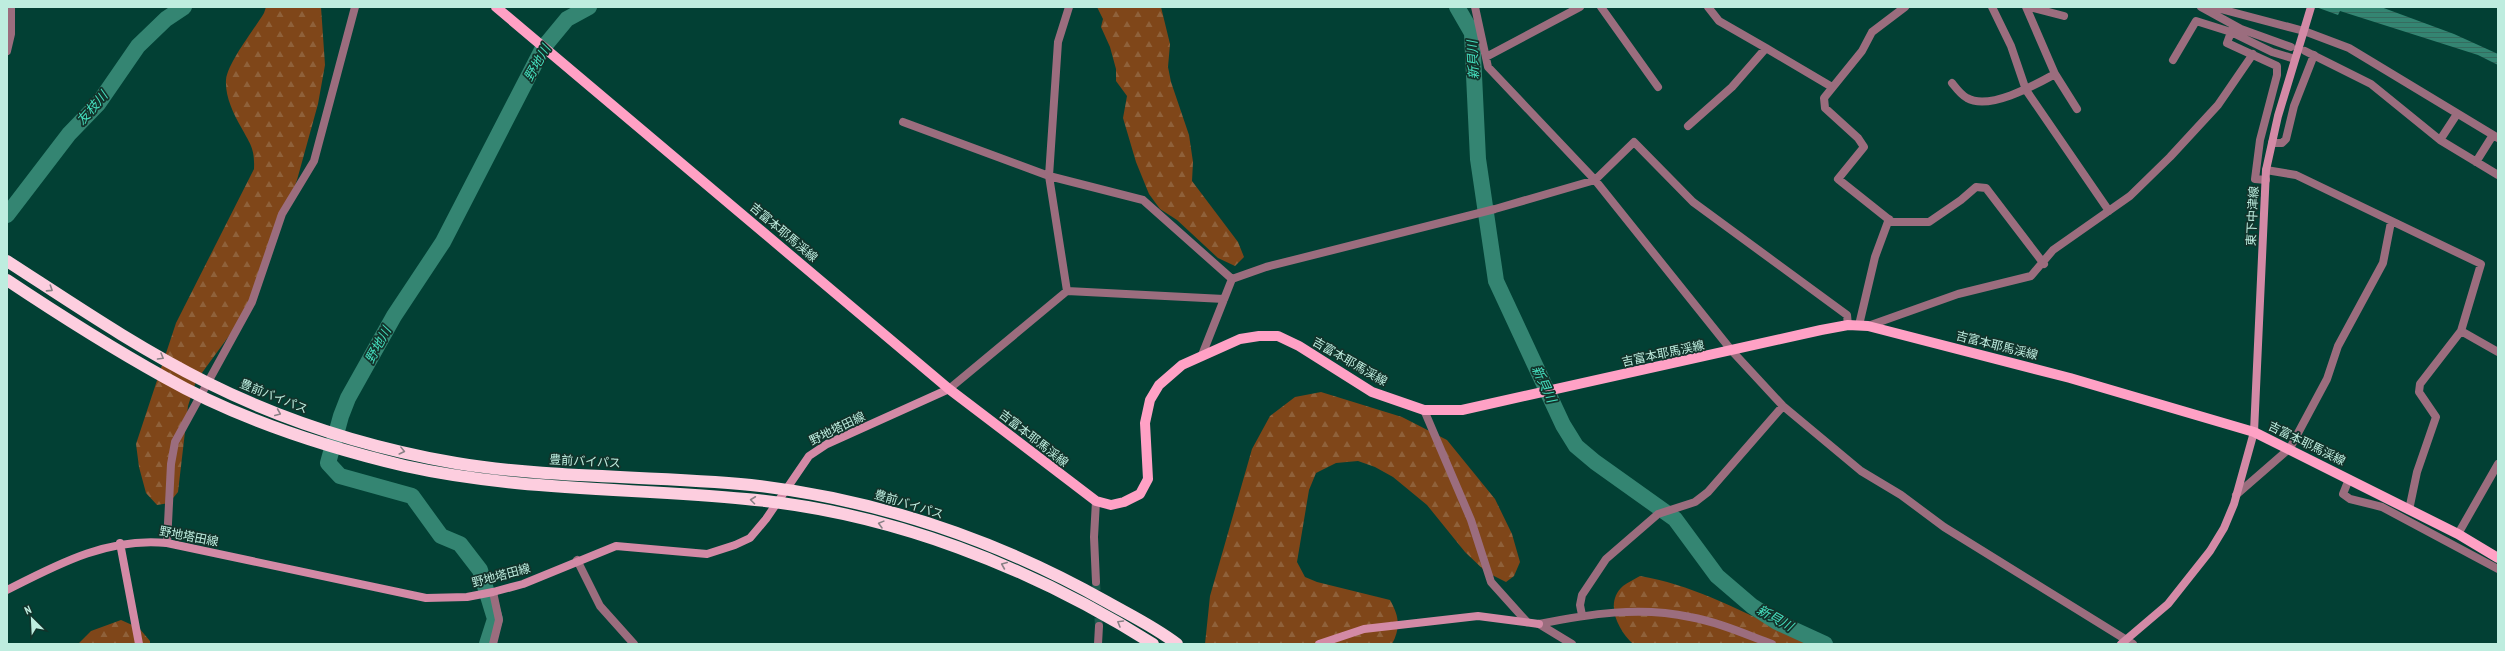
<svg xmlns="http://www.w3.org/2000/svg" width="2505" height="651" viewBox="0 0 2505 651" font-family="'PT Sans Narrow','Noto Sans JP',sans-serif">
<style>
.forest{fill:url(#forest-firs)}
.water{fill:url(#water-rules)}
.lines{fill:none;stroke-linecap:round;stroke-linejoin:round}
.river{stroke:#348572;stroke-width:16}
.street-tunnel{stroke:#1e5a4e;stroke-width:8;stroke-dasharray:8 4;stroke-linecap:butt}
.street{stroke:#9b6d7e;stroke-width:8}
.secondary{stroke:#d38aa6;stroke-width:8}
.primary{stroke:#ffa1c5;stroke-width:10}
.highway{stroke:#fdcedf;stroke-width:12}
.oneway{stroke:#888085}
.labels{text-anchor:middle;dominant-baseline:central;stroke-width:3.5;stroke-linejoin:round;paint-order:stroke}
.street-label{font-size:12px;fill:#beeddf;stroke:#12332b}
.water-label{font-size:13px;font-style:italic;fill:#45dfbe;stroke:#12332b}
</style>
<defs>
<pattern id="forest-firs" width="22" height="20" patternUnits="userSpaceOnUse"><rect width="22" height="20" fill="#7f4619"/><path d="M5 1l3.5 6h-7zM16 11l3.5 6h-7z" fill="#8f613a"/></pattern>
<pattern id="water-rules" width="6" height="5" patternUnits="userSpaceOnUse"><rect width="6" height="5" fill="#348572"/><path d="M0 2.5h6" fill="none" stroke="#366c5f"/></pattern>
</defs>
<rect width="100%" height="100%" fill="#024034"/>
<!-- forest -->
<path class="forest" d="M266,7H321L325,65L318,104L297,180L260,282L234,329L196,381L188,406L178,492L169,503L157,505L146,493L139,467L136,444L176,323L254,169C255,148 250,144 241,127C233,113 225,96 226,80C228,62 254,30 264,13Z
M1097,7H1161L1170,44L1168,67L1171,82L1189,135L1193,162L1192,181L1238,242L1244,257L1235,266L1218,258L1177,220L1160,209L1149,194L1136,162L1123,118L1127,96L1116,81V69L1110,47L1101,27L1103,19Z
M1321,392L1402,417L1447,440L1495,499L1512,534L1520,562L1514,576L1506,582L1486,572L1465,552L1427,505L1393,477L1375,467L1358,461L1336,463L1316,473L1309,490L1297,562L1305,577L1317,582L1390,600C1399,616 1401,627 1392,644H1205L1210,596L1252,449L1270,416L1295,397Z
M1640,576C1700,586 1756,619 1811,644H1633C1618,630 1604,603 1623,586C1628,582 1635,579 1640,576Z
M121,620L139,628L150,641V644H78L91,631Z"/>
<!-- water -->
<path class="water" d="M2316,7H2381L2454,34L2498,54V65L2478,55L2340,11L2338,15Z"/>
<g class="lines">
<!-- river -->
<path class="river" d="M1457,7L1472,33L1478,159L1496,281L1563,425L1576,446L1595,462L1675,519L1717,576L1752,606L1777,622L1825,644
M7,215L69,134L98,104L138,46L166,19L184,7
M487,644L495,619L480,570L460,544L441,536L412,496L340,476L328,463L341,416L348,398L394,316L443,242L543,48L567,19L589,7"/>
<!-- street-tunnel -->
<path class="street-tunnel" d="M1096,582L1099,626"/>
<!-- street -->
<path class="street" d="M1475,7L1488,67L1595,180L1732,351L1783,406L1861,471L1901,495L1944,527L2133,644
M1601,7L1658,87
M1708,7L1719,21L1766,48
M1905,7L1872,32L1862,51L1824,98L1825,108L1858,138L1864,147L1838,179L1892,222H1929L1961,200L1976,187L1986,188L2044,264
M1992,7L2011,46L2026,90L2109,211
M2026,7L2055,74
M2030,7L2064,16
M2201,7L2241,29L2291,47
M2213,7L2304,31L2349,48L2498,138
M2233,28L2231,32L2272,52L2295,59
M7,51L11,34V7
M2305,51L2371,84L2440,140L2498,175
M1486,57L1580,7
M2173,60L2196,21L2231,32L2227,43L2277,66V75L2260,140L2255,179L2266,180
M1952,83C1956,88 1961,95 1967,98C1989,111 2035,85 2055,74L2077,109
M903,122L1049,176L1143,200L1232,279
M1688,126L1732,87L1766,48L1832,87
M2440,140L2457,114
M2272,143H2282L2286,139L2294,106L2314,55
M2476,162L2493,135
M2266,170L2296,175L2481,264L2461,331L2420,384L2419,392L2436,417L2417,472L2409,510
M1067,291L1049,176L1058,42L1069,7
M1859,325L1875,257L1889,219
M1868,326L1958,294L2031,276L2053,250L2130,196L2170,157L2218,105L2253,54
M2461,331L2498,352
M1202,355L1232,279L1266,267L1495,209L1595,180L1634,142L1693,202L1847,315L1848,325
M949,389L1067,291L1224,299
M1424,410L1471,520L1491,582L1527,622
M2349,479L2343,494L2350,499L2382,507L2498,569
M2236,495L2290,448L2327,379L2338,346L2383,263L2391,222
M1096,501L1094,537L1096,582
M2458,534L2498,464
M167,543L171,464L175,442L252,302L282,214L314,161L355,7
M577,560L600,606L634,644
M1582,615L1580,605L1582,595L1606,559L1658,514L1695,502L1708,492L1783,406
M1539,624C1588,614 1640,606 1690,617C1718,622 1745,634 1772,644
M1539,624L1572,644
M493,644L499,620L493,592
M1098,644L1099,626"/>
<!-- secondary -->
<path class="secondary" d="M120,543L139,644
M7,590C58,564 108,537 167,543L426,598L467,597L493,592L523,584L616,546L707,554L735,545L750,538L766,519L809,456L827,444L949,389
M1319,644L1364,629L1478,616L1539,624
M2121,644L2168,604L2210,551L2224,528L2234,504L2254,432L2266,170L2278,116L2311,7"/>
<!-- primary -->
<path class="primary" d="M496,7L949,389L1096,501L1111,505L1124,502L1140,494L1148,479L1145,423L1150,400L1159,385L1182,365L1240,339L1259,336H1278L1299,346L1372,392L1424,410H1462L1821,330L1848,325L1868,326L2070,378L2254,432L2458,534L2498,558"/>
<!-- highway -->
<path class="highway" d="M7,261C72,303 136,347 206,382C284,421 370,448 456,463C553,479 653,475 751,485C876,499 997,540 1107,602C1130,615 1155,627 1177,644
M7,280C58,314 110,347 164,377C238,419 321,446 405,466C517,491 632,488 746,499C891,512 1031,567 1153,644"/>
</g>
<!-- one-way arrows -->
<defs><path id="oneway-chevron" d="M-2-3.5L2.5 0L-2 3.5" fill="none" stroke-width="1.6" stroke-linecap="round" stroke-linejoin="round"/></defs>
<g class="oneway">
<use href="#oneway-chevron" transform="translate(50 289) rotate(33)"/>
<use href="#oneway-chevron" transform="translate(161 357) rotate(30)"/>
<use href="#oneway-chevron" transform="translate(278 413) rotate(23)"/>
<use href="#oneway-chevron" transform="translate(402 451) rotate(14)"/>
<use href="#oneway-chevron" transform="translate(753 500) rotate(-173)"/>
<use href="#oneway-chevron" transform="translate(881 524) rotate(-165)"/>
<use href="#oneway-chevron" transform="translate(1004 565) rotate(-157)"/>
<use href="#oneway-chevron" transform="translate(1120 623) rotate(-150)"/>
</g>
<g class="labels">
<!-- street labels -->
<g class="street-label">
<text transform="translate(2252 216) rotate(-87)">東下中津線</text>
<text transform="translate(784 232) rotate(40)">吉富本耶馬渓線</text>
<text transform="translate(1997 345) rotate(14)">吉富本耶馬渓線</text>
<text transform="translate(1663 353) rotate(-12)">吉富本耶馬渓線</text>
<text transform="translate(1350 361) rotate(30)">吉富本耶馬渓線</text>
<text transform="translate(274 396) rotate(22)">豊前バイパス</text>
<text transform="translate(837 428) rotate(-26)">野地塔田線</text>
<text transform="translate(1034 438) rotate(38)">吉富本耶馬渓線</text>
<text transform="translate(2307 443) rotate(26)">吉富本耶馬渓線</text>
<text transform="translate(585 461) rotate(3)">豊前バイパス</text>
<text transform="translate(909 504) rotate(17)">豊前バイパス</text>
<text transform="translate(189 536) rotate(11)">野地塔田線</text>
<text transform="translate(501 575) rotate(-15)">野地塔田線</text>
</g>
<!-- water labels -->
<g class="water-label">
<text transform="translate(1473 60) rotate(-93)">新貝川</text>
<text transform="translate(537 63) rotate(-60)">野地川</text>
<text transform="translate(92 108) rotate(-49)">友枝川</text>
<text transform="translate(378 345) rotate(-61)">野地川</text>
<text transform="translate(1544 384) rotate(65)">新貝川</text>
<text transform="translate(1775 618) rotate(29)">新貝川</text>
</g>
</g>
<!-- border -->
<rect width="2505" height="651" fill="none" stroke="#beeddf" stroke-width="16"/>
<!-- north arrow -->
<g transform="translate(32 619) rotate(336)" stroke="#12332b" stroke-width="3" paint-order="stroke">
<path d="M0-3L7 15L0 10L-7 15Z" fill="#beeddf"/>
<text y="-6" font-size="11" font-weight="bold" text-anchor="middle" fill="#beeddf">N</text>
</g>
</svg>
